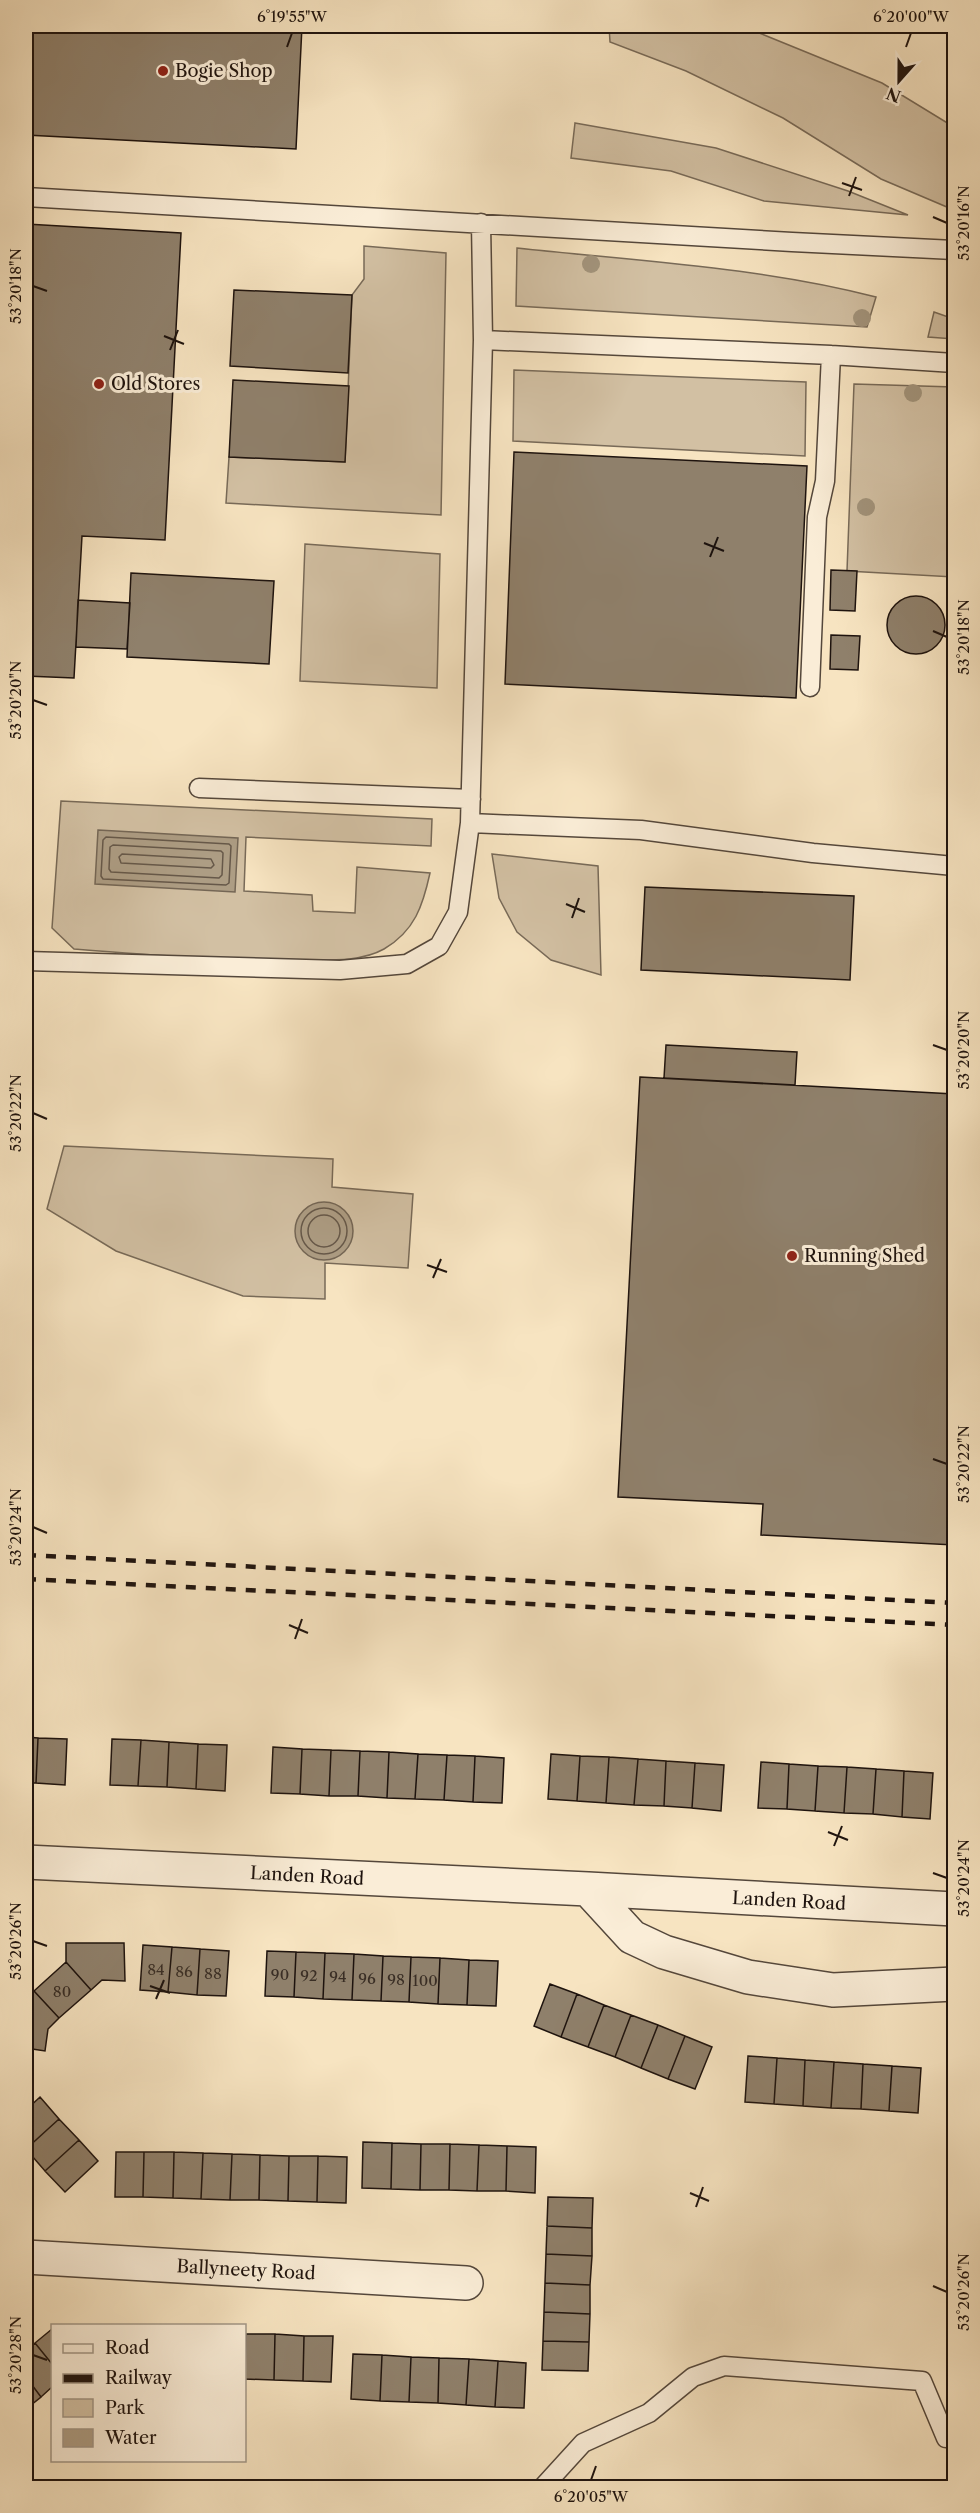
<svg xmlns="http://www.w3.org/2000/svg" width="980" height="2513" viewBox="0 0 980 2513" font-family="'Libre Caslon Text',serif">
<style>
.green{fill:#d2c0a3;stroke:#786a58;stroke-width:1.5}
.water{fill:#ad9d84;stroke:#746655;stroke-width:1.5}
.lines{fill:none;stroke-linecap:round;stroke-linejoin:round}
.shore{stroke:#665849;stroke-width:1.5}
.building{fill:#8f806b;stroke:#1e130e;stroke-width:1.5}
.lane-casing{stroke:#54473b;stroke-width:21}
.street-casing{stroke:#54473b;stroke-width:36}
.lane{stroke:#faedd7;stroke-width:18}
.street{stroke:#faedd7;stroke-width:33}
.rail{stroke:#1e130e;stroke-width:4.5;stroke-dasharray:10 10;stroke-linecap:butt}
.tree{fill:#a2937b}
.ticks{fill:none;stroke:#1e130e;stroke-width:2}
.poi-dot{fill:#8f2418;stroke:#faedd7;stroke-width:2}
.labels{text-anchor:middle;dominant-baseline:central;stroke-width:6;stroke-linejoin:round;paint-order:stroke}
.number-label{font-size:15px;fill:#3a2e25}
.poi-label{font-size:18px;fill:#1e130e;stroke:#faedd7;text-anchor:start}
.street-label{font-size:18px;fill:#1e130e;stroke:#faedd7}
.neatline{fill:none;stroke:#1e130e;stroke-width:2}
.ticks-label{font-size:15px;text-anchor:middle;fill:#1e130e}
</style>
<rect width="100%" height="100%" fill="#f7e4c1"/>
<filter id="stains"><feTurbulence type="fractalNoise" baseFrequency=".00333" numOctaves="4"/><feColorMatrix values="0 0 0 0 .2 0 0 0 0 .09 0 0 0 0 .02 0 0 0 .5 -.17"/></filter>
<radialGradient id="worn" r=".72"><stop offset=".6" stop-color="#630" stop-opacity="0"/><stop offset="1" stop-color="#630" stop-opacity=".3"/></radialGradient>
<!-- green -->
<path class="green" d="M609,26H742L882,83L954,127V210L881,179L783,118L686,71L610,42Z
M575,123L716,148L848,191L908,215L764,201L671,171L571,158Z
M364,246L446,253L441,515L226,503L229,457L345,462L352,295L364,279Z
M517,248C636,261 760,267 876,297L867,327L516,306Z
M934,312L954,319V339L928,337Z
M514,370L806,382L805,456L513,441Z
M854,384L954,387V577L847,571Z
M305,544L440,554L437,688L300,681Z
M61,801L432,819L431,846L246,837L244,891L312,895L313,911L355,913L357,867L430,873C423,905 415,931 384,949C361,962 329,960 303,960C227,961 150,955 74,949L52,928Z
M492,854L598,866L601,975L551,960L517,932L499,898Z
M64,1146L333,1159L332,1187L413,1194L408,1268L325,1263V1299L243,1296L116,1251L47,1209Z"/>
<!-- water -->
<path class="water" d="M98,830L238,838L235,892L95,884Z
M295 1231a29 29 0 1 1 58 0a29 29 0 1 1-58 0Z"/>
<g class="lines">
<!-- shore -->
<path class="shore" d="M106,837L229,844L231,846L229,883L226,885L103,879L101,876L103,840Z
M113,845L221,851L223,853L222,875L219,878L111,872L109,869L110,847Z
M122,854L211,859L214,865L211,868L121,863L119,857Z
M301 1231a23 23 0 1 1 46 0a23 23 0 1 1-46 0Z
M308 1231a16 16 0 1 1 32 0a16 16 0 1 1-32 0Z"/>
</g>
<!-- building -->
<path class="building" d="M26,26H302L296,149L26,135Z
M26,224L181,233L165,540L82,536L74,678L26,676Z
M234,290L352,295L348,373L230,366Z
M233,380L349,386L345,462L229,457Z
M514,452L807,466L796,698L505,684Z
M831,570L857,571L855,611L830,610Z
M131,573L274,581L269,664L127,657Z
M887 625a29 29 0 1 1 58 0a29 29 0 1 1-58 0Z
M78,600L130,603L127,649L76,647Z
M831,635L860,636L858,670L830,669Z
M645,887L854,896L850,980L641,970Z
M666,1045L797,1052L795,1085L664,1078Z
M640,1077L954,1094V1545L761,1535L763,1504L618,1497Z
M26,1737L38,1738L36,1783H26Z
M38,1738L67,1739L65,1785L36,1783Z
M112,1739L141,1740L138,1786L110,1785Z
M141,1740L169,1742L167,1787L138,1786Z
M169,1742L198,1744L196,1789L167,1787Z
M198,1744L227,1745L225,1791L196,1789Z
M273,1747L302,1749L300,1794L271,1793Z
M302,1749L331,1750L329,1796L300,1794Z
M331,1750L360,1751L358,1796H329Z
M360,1751L389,1752L387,1798L358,1796Z
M389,1752L418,1754L415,1799L387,1798Z
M418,1754L447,1755L444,1800L415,1799Z
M551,1754L580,1756L577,1801L548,1799Z
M447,1755L475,1756L473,1802L444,1800Z
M475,1756L504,1758L502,1803L473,1802Z
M580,1756L609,1757L606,1803L577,1801Z
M609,1757L638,1759L634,1805L606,1803Z
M638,1759L666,1761L664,1806L634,1805Z
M666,1761L695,1763L692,1808L664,1806Z
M761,1762L789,1764L787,1809L758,1808Z
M695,1763L724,1765L721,1811L692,1808Z
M789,1764L818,1766L815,1811L787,1809Z
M818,1766L847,1767L844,1813L815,1811Z
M847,1767L876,1769L873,1814L844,1813Z
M876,1769L904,1771L902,1817L873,1814Z
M904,1771L933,1773L930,1819L902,1817Z
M66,1943H124L125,1981L102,1980L91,1990L66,1962Z
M143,1945L172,1947L168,1992L140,1990Z
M172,1947L200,1949L197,1995L168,1992Z
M200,1949L229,1951L226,1996L197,1995Z
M267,1951L296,1952L294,1997L265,1996Z
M296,1952L325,1953L323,1999L294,1997Z
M325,1953L354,1954L352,2000L323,1999Z
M354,1954L383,1956L381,2001L352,2000Z
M383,1956L411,1957L409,2002L381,2001Z
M411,1957L440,1958L438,2004L409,2002Z
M440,1958L469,1960L467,2005L438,2004Z
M469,1960L498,1961L496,2006L467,2005Z
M66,1962L91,1990L59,2018L34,1991Z
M550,1984L577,1994L561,2037L534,2026Z
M26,1990L34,1991L59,2018L48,2029L45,2051L26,2048Z
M577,1994L604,2005L588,2047L561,2037Z
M604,2005L631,2015L615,2057L588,2047Z
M631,2015L658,2025L641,2068L615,2057Z
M658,2025L685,2036L668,2079L641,2068Z
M685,2036L712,2047L695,2089L668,2079Z
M748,2056L777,2058L774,2104L745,2102Z
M777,2058L805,2060L803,2106L774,2104Z
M805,2060L834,2062L831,2108L803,2106Z
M834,2062L863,2064L861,2109L831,2108Z
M863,2064L892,2066L889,2111L861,2109Z
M892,2066L921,2068L918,2113L889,2111Z
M40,2097L59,2119L26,2149V2110Z
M59,2119L79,2140L45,2171L26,2149Z
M79,2140L98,2161L65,2192L45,2171Z
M363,2142L392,2143L391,2189L362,2188Z
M392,2143L421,2144L420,2190L391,2189Z
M421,2144H450L449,2190H420Z
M450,2144L479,2145L477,2191L449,2190Z
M479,2145L507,2146L506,2191H477Z
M507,2146L536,2147L535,2193L506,2191Z
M116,2152H144L143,2197H115Z
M144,2152H174L173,2198L143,2197Z
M174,2152L203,2153L201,2199L173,2198Z
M203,2153L232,2154L230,2200L201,2199Z
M232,2154L260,2155L259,2200H230Z
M260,2155L289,2156L288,2201L259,2200Z
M289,2156H318L317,2202L288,2201Z
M318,2156L347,2157L346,2203L317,2202Z
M548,2197L593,2198L592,2228L547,2226Z
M547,2226L592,2228V2256L546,2254Z
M546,2254L592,2256L590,2285L545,2283Z
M545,2283L590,2285V2314L544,2312Z
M544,2312L590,2314L589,2342L543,2341Z
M52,2329V2364L35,2343Z
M246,2334H275L274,2380L245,2379Z
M275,2334L304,2336L303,2381L274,2380Z
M304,2336H333L331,2382L303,2381Z
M543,2341L589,2342L588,2371L542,2370Z
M35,2343L52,2364V2387L41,2397L26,2377V2351Z
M353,2354L382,2355L380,2401L351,2399Z
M382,2355L411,2357L409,2402L380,2401Z
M411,2357L439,2358L438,2403L409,2402Z
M439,2358L469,2359L466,2405L438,2403Z
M469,2359L498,2361L495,2407L466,2405Z
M498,2361L526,2363L524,2408L495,2407Z
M26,2377L41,2397L26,2409Z"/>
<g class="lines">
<!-- lane casing -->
<g class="lane-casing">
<path id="lane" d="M26,197L792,242L954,250
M483,340L831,355L954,363
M810,687L817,517L825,481L831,355
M199,788L471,799
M470,823L641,830L813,853L954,866
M26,961L340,970L407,964L439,946L458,912L470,823L483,340L481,223
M542,2488L583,2443L649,2413L693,2377L724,2366L922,2381L946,2438H954"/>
</g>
<!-- street casing -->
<g class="street-casing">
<path id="street" d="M26,1862L588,1889L954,1909
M588,1889L632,1937L664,1952L748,1977L833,1990L954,1984
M26,2257L466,2283"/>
</g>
<!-- lane -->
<use href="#lane" class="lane"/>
<!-- street -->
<use href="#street" class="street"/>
<!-- rail -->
<path class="rail" d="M26,1555L954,1603
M26,1579L954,1625"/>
</g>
<!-- trees -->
<g class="tree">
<circle cx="591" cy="264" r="9"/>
<circle cx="862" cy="318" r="9"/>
<circle cx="913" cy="393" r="9"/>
<circle cx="866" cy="507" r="9"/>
</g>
<!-- ticks -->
<path class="ticks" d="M287,47L292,33M906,47L911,33M842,183L862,190M849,196L856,177M933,217L947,223M33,286L47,291M164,336L184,344M170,350L178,330M704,543L724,551M710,557L718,537M933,631L947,637M33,700L47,705M566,904L585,912M572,918L579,898M933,1045L947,1050M33,1113L47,1119M427,1265L447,1272M433,1278L441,1259M933,1459L947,1464M33,1527L47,1533M289,1625L308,1633M295,1639L302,1619M828,1832L848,1840M834,1846L842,1826M933,1873L947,1878M33,1941L47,1946M150,1986L170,1993M156,1999L164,1980M690,2193L709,2201M696,2207L703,2187M933,2286L947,2292M33,2355L47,2360M591,2480L596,2466"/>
<!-- markers -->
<g class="poi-dot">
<circle cx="163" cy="71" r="6"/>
<circle cx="99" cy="384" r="6"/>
<circle cx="792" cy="1256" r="6"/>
</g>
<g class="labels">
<!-- number labels -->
<g class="number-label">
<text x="156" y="1969">84</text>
<text x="184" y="1971">86</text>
<text x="213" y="1973">88</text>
<text x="280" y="1974">90</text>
<text x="309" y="1975">92</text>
<text x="338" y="1976">94</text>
<text x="367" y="1978">96</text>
<text x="396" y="1979">98</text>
<text x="425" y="1980">100</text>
<text x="62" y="1991">80</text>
</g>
<!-- poi labels -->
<g class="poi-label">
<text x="175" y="71">Bogie Shop</text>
<text x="111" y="384">Old Stores</text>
<text x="804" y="1256">Running Shed</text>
</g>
<!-- street labels -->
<g class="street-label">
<text transform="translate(307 1876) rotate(3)">Landen Road</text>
<text transform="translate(789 1901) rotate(3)">Landen Road</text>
<text transform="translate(246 2270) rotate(3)">Ballyneety Road</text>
</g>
</g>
<!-- margin -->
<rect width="980" height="2513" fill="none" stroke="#f7e4c1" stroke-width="66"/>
<!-- legend -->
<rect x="51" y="2324" width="195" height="138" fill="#faedd7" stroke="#a29687" stroke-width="1.5"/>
<rect x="63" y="2344" width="30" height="9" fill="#faedd7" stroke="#a29687" stroke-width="1.5"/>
<text x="105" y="2354" font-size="18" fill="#1e130e">Road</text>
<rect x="63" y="2374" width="30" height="9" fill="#1e130e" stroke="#a29687" stroke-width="1.5"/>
<text x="105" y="2384" font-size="18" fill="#1e130e">Railway</text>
<rect x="63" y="2399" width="30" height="18" fill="#d2c0a3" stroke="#a29687" stroke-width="1.5"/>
<text x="105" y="2414" font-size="18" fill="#1e130e">Park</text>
<rect x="63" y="2429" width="30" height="18" fill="#ad9d84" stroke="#a29687" stroke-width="1.5"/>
<text x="105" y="2444" font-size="18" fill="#1e130e">Water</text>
<!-- north arrow -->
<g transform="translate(899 81) rotate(201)" stroke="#faedd7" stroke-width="4.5" paint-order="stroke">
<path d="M0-4.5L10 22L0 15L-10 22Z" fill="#1e130e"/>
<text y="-9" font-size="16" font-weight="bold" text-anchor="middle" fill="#1e130e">N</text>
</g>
<rect x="33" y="33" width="914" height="2447" class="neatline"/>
<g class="ticks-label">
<text x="292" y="22">6°19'55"W</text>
<text x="911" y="22">6°20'00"W</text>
<text transform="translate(964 223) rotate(-90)" y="5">53°20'16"N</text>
<text transform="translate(16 286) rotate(-90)" y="5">53°20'18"N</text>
<text transform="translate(964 637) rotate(-90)" y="5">53°20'18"N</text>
<text transform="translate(16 700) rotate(-90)" y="5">53°20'20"N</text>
<text transform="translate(964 1050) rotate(-90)" y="5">53°20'20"N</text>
<text transform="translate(16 1113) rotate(-90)" y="5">53°20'22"N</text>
<text transform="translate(964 1464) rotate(-90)" y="5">53°20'22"N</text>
<text transform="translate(16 1527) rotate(-90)" y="5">53°20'24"N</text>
<text transform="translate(964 1878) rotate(-90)" y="5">53°20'24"N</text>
<text transform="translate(16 1941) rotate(-90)" y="5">53°20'26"N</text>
<text transform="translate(964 2292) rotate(-90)" y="5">53°20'26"N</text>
<text transform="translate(16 2355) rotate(-90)" y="5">53°20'28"N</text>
<text x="591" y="2502">6°20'05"W</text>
</g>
<rect width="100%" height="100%" filter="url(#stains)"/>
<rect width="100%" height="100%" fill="url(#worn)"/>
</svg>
